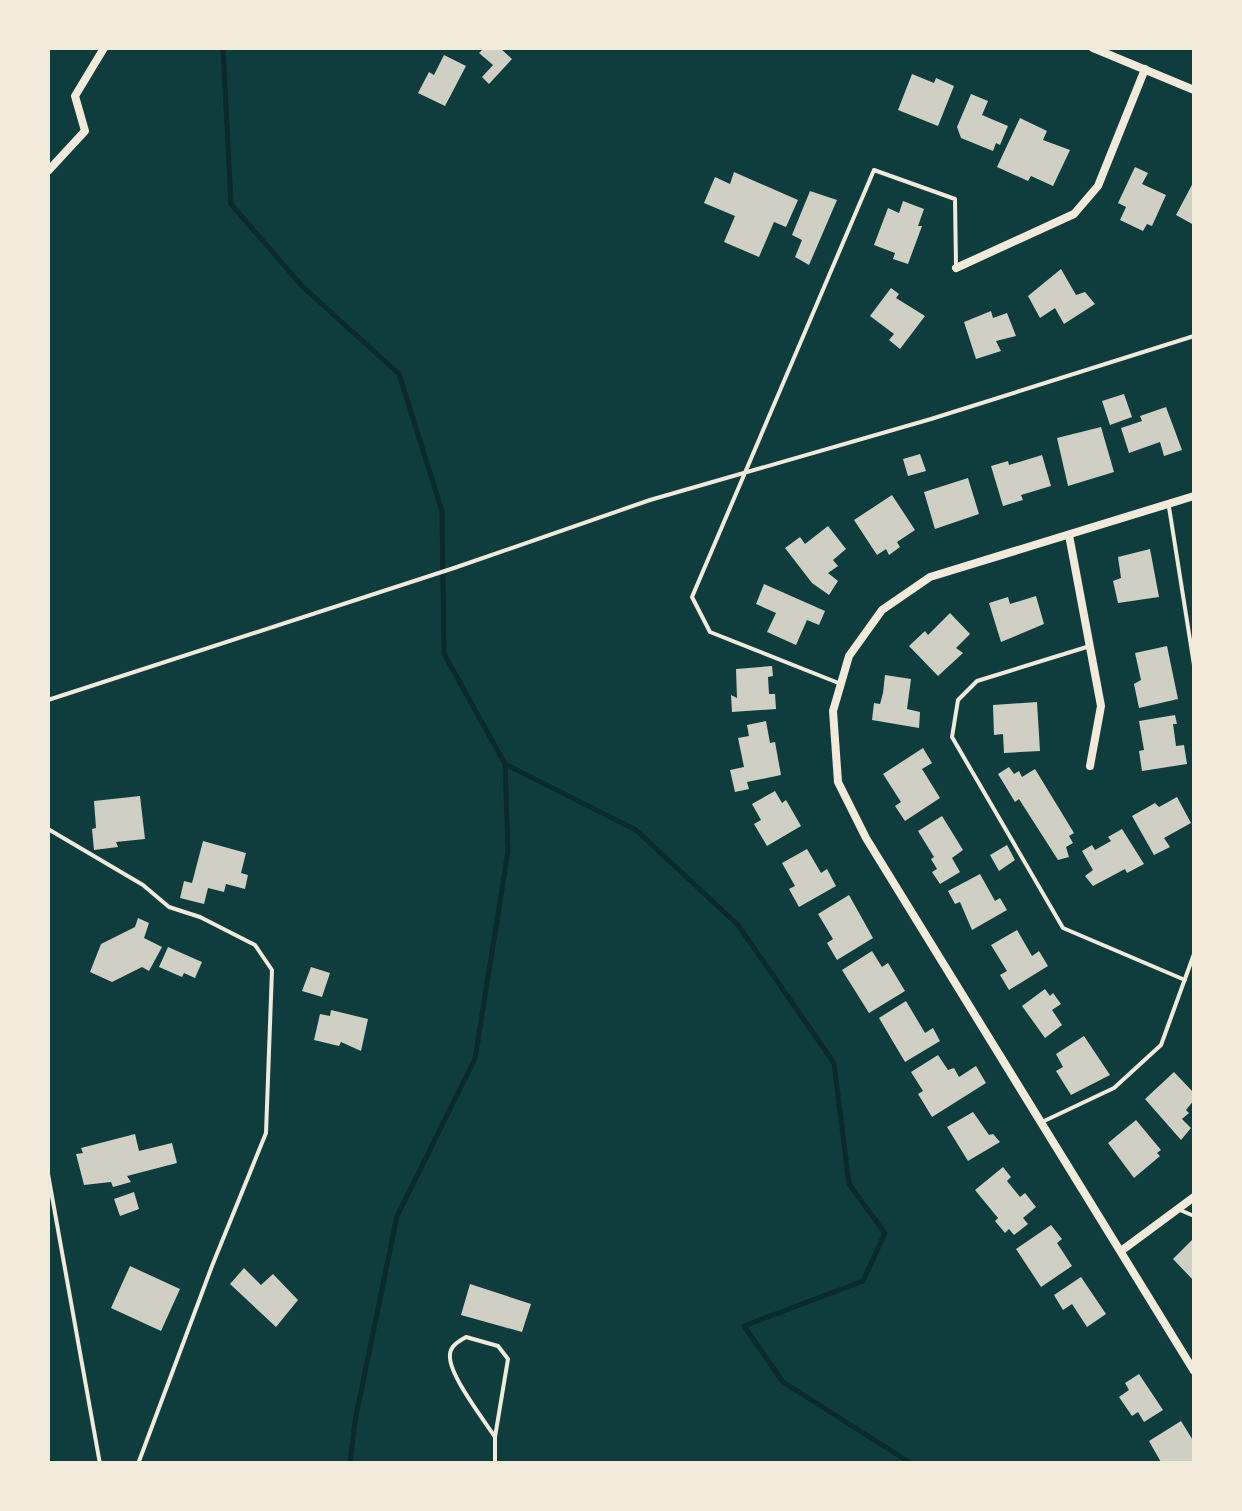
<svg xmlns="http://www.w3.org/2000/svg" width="1242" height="1511" viewBox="0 0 1242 1511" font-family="'PT Sans Narrow',sans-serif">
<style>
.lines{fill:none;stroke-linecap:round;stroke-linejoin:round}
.stream{stroke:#0a2a2b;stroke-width:5}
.building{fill:#cfcfc3}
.service{stroke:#f1e9da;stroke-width:4}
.minor{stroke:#f1e9da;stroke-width:8}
</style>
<rect width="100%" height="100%" fill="#0f3d3e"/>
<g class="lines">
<!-- stream -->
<path class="stream" d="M223,48L231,204L302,286L399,374L442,511L444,654L505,764L636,830L738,925L834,1063L849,1184L885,1233L863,1281L744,1326L783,1382L912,1464
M350,1464L355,1421L397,1216L475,1059L508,851L505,764"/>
</g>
<!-- building -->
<path class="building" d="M484,48H500L512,59L489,84L482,77L493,65L479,53Z
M444,55L466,66L445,106L418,93L429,72L434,75Z
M912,74L934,83L936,78L954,86L938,126L898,110Z
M971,94L988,101L982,115L1008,126L1000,145L996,143L993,151L961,138L957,127Z
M1020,118L1047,131L1043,140L1070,150L1053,186L1031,176L1028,181L997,167Z
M1135,167L1148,173L1142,184L1166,195L1152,226L1147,224L1143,231L1120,220L1126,207L1118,203Z
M734,172L798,200L786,227L774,222L759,257L724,242L735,216L704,203L715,177L730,184Z
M1194,181V225L1176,215Z
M810,191L837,200L809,265L795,257L802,240L792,235Z
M903,201L924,209L918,226H922L908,264L893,259L895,253L874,245L888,208L899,213Z
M1061,269L1076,295L1085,292L1095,304L1064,324L1055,308L1040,318L1028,296Z
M891,288L899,294L896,298L925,316L900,349L889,340L894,334L870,316Z
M991,311L993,318L1007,313L1016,336L996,341L1001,351L976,359L964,322Z
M1124,394L1132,417L1110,425L1102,401Z
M1166,407L1182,450L1164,456L1160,442L1129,453L1121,428L1142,421L1140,416Z
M1101,427L1114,472L1068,486L1057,438Z
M920,454L926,471L908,476L903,459Z
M1042,455L1051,486L1021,495L1023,500L1003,506L991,466L1008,461L1009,465Z
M968,478L979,514L935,529L924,492Z
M892,495L915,530L897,542L900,547L889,555L886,549L877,555L854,520Z
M828,526L846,549L833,560L838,566L828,573L838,581L829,595L812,583L785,548L800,537L805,544Z
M1150,549L1159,597L1118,603L1113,581L1121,578L1118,557Z
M764,584L825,611L819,625L807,620L796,645L767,632L776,613L756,604Z
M1036,596L1044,624L1001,642L989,603L1008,597L1010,604Z
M950,613L970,634L956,648L963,653L938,676L909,646L925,631L928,635Z
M1167,646L1178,699L1139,708L1134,684L1141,680L1135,653Z
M772,666L773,676L768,677L769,694H775L776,709L732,712L731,695L737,698L736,669Z
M885,675L911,679L907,709L920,712L919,728L872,720L874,703L880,704L883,693Z
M1037,702L1040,751L1004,753L1003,734L994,735L993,705Z
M1175,715L1177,724H1173L1176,746L1184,745L1187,764L1142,771L1139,751L1144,750L1139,721Z
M766,721L770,743L775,742L781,775L747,782L749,789L735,792L730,770L744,767L738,738L749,736L747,725Z
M923,748L932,763L922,769L940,798L905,821L895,806L901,802L883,774Z
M1009,767L1014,774L1019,771L1022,777L1035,769L1074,833L1069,836L1073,843L1066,847L1069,857L1058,860L1019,799L1015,802L998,774Z
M775,791L782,803L786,800L801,826L767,846L754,824L761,820L752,804Z
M140,796L145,839L116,842L118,847L94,850L92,829L96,828L94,801Z
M1177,797L1191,823L1164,838L1170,847L1154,855L1132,816L1155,803L1159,807Z
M942,816L963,850L952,858L960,872L940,884L932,872L937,869L931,859L934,857L918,831Z
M1122,829L1144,864L1127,873L1125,869L1093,886L1085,876L1093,870L1082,851L1092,845L1095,850L1111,841L1108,837Z
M203,841L246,853L241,873L248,875L245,889L226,884L224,892L208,888L204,904L180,898L184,881L192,883Z
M1007,845L1015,860L999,871L990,855Z
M807,849L821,873L827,869L836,886L799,907L789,889L795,886L782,863Z
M980,874L995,901L1000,898L1007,910L972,930L960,902L955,904L948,891Z
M849,895L873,938L837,960L827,943L833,939L818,914Z
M138,918L149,923L144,938L162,947L149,971L142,967L112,982L90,972L101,944L135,927Z
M1017,930L1032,956L1039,951L1048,966L1009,990L1000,975L1007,971L991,945Z
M168,947L202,962L195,978L184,973L182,977L159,967Z
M872,951L882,967L888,963L905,991L869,1013L842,970Z
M311,967L330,973L322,997L302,991Z
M1045,989L1050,996L1053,993L1061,1004L1052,1010L1062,1025L1045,1038L1022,1006Z
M906,1001L925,1033L933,1028L940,1041L905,1062L879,1018Z
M331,1010L368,1019L361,1051L341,1042L339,1046L314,1040L320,1014L330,1016Z
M1084,1036L1110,1075L1071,1095L1056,1071L1063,1067L1056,1054Z
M938,1055L948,1070L954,1068L959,1077L976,1066L986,1083L932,1117L918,1094L923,1091L911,1072Z
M1174,1072L1194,1093V1100L1186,1110L1189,1113L1182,1119L1191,1128L1181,1140L1145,1099Z
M973,1112L989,1135L993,1134L1000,1142L968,1161L947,1127Z
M1136,1120L1161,1150L1157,1153L1160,1156L1134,1178L1108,1143Z
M135,1134L139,1151L172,1143L177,1163L127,1176L131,1182L113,1187L111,1182L84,1185L76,1154L83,1153L81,1148Z
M1003,1167L1011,1177L1007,1181L1020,1197L1025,1193L1036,1207L1023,1218L1028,1224L1014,1235L1009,1229L1005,1233L995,1221L998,1218L975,1190Z
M134,1192L139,1209L120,1216L114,1199Z
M1051,1225L1062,1239L1057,1243L1072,1266L1041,1287L1016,1249Z
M1192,1240L1194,1243V1281L1173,1259Z
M130,1266L180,1289L161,1331L111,1308Z
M244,1268L261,1285L273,1274L298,1300L276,1327L230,1284Z
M1081,1277L1106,1314L1087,1327L1072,1304L1063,1310L1054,1295Z
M470,1284L531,1304L522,1332L461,1315Z
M1139,1374L1163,1410L1144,1422L1138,1412L1132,1416L1119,1397L1129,1390L1125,1383Z
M1181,1421L1194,1442V1464H1162L1149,1441Z"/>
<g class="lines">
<!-- service -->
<path class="service" d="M1169,507L1194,665
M1090,646L977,681L958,700L952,737L1063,928L1185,980
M841,684L710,632L692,597L874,170L955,199L956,265
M48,700L454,568L650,500L931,419L1194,336
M48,829L143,885L169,907L200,917L255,945L272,970L266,1133L212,1266L138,1464
M1042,1122L1114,1088L1161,1045L1194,954
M48,1174L100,1464
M1180,1210L1194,1216
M495,1437C484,1420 448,1374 450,1355C450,1346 459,1341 466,1337L498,1346L508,1359L495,1437V1464"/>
<!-- minor -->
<path class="minor" d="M1093,48L1194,90
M48,171L85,131L75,96L104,48
M956,268L1074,214L1098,186L1145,69
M1194,496L930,577L882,610L849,656L833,711L838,782L866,838L1194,1371
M1069,535L1101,706L1090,766
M1121,1251L1194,1197"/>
</g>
<!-- border -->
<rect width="1242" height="1511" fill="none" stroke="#f1e9da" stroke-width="100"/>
</svg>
